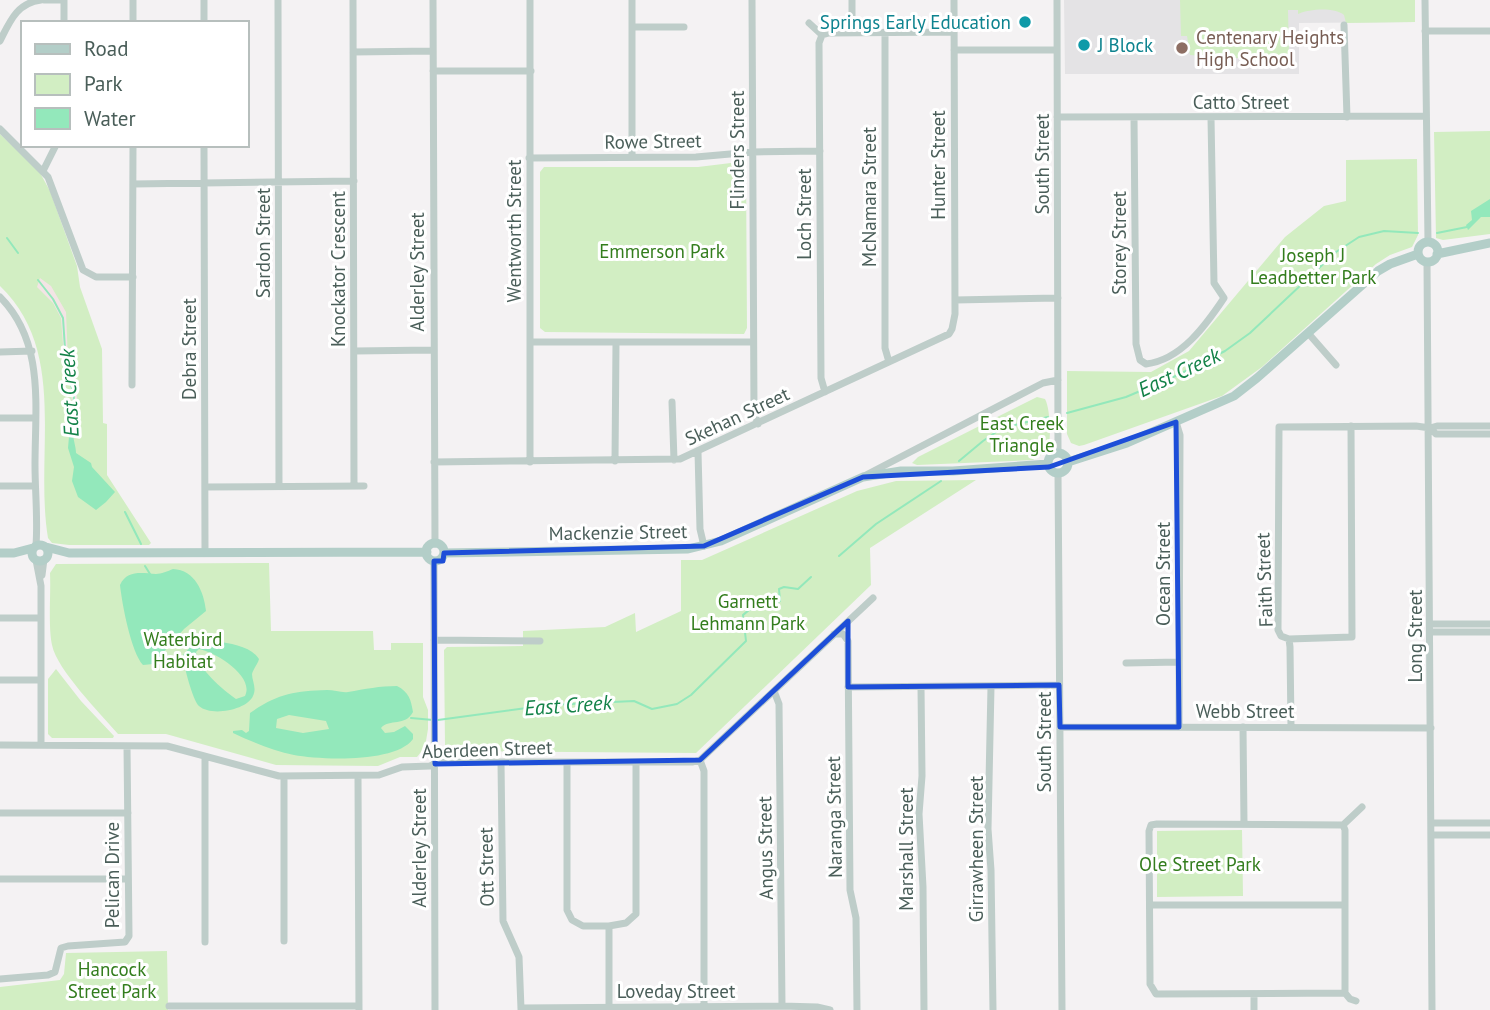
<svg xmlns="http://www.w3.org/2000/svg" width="1490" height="1010" viewBox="0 0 1490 1010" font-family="'PT Sans',sans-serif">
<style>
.education{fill:#e4e3e5}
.green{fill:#d2eec3}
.sand{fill:#f3e4e5}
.water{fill:#93e8bb;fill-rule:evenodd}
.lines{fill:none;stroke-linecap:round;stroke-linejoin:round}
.stream{stroke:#93e8bb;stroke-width:2}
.minor{stroke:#becdc9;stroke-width:7}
.major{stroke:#b3cec8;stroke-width:9}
.marked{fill:none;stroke:#1d4ed8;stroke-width:5;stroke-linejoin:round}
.culture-dot{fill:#0f9aa8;stroke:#fff;stroke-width:2.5}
.education-dot{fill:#8d6e63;stroke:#fff;stroke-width:2.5}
.labels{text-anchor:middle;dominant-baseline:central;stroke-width:6;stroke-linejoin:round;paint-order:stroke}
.culture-label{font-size:19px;fill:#0d838f;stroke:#fff;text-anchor:end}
.education-label{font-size:19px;fill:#785e54;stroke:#fff;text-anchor:start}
.street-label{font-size:19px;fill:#4a5e59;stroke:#fff}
.park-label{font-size:19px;fill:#337d1d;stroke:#fff}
.water-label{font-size:21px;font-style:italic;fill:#138248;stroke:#fff}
</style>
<rect width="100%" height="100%" fill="#f4f2f3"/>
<!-- education -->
<path class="education" d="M1064,0H1415V22L1299,23V74H1065Z"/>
<!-- green -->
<path class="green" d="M1180,0H1415V22L1346,23L1344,15C1334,7 1310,9 1298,14V10H1288L1289,58H1227L1190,55L1187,36H1181Z
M1490,131V234L1443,240L1436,238L1434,132Z
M0,134L39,171L50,191L77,266L80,287L102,349L103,423L107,424V475L151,543L149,545H69L52,543L48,538C34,453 69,352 0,286Z
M1417,159L1418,235L1412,247L1390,255L1376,264L1262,367L1222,396L1084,445L1079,446L1071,443L1067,434V371L1151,372L1189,351L1285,237L1324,206L1346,201V160Z
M739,162L746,167L747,328L744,334L545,332L540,328V172L544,167H698Z
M1037,397L1045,399C1050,407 1052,442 1047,450C1044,454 1037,457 1033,460L917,465L912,463L918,457Z
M976,480L870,548L871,585L696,753L452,751L445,745L444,650L447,647L523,646V631L605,627L635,613L636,632L681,611V560H702L857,491L896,481Z
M269,563L271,631H373L374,650H391V643H423V697L428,710V729L425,747L417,757H400L378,766L276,765L166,734H118C101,714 57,670 52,645C48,626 51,594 50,573L56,564Z
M56,669L81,701L114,736L113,738H52L48,734V679Z
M1242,830L1243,896L1157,897V831Z
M167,951L168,1010H0V987L60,980L64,974L66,953Z"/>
<!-- sand -->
<path class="sand" d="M40,278L51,286L66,312L68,361L77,397L73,420L71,390L64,358L61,318L53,303L37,287Z"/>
<!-- water -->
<path class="water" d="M1490,199V217H1481L1468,230L1466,225L1472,220L1471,211Z
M71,414L72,418L74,416C75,422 73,426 73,432C73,440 76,446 76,453L91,463L92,467L115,492L106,502L96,510L78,497L72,481L74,467L68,448Z
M173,569C195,570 204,592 206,611L184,629L153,664L143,665C131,652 122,604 120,585C127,570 141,573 156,574C161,574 168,571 173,569Z
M216,641C231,644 251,646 259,659C258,664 253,669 252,674C252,681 257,688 253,696C247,710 211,717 199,706C193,701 183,664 183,655L193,644ZM199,649C215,652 255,676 245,696L236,699C222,689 199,670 196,652Z
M397,686C409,692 411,700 413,712C405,727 390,718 381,728L385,733L394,732L405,726L413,734V739C396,763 321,760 294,755C274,751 252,742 233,733V731L242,730L246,733L249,731L250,713C277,694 294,691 327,690C334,690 342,693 348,692C365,689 380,686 397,686ZM289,715L326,721L329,729L303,733L276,728L277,719Z"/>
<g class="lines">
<!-- stream -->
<path class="stream" d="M1437,233L1467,227
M7,238L18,253
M38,280L53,299L63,318L66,364L74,397L72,420
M1067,413L1126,397L1178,375L1225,351L1250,333L1336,252L1359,237L1384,231L1418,233
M959,461L983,441L1002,428L1048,417
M125,512L141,544
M839,556L876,524L941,481
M145,566L150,574
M411,718L433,720
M438,720L549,705L634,701L652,709L677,704L691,695L746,641L743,615C753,604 767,606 780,601L779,589L784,587L798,589L811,577"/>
<!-- minor -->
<path class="minor" d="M44,0H64
M64,0V23
M133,0V23
M204,0V23
M278,0L279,486
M353,0L354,486
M433,0L435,544
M530,0V462
M632,0V157
M752,0L754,412L758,424
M852,0V32
M1057,0L1058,453
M1425,0L1428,242
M809,23L822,35
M1344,25L1347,117
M632,27H684
M1425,31H1490
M885,32V348L889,362
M822,35L819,43L821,378L825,392
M822,35L829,33L954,32
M0,41C10,21 17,3 41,0
M954,50H1057
M353,52L433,51
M433,71H531
M1057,117L1425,116
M1134,117L1136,344L1140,360L1146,364C1181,360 1206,325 1224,298L1214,283L1211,118
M0,129L48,177L83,270L96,277H133
M204,145L205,553
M529,158L696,157L753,152L820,151
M43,171L56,145
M133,184L354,181
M1427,262L1432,1010
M0,297C45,342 35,406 35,465C35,492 38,519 36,545
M955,300L1058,298
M1308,333L1336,365
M530,342H753
M355,351L433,350
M0,352L32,351
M132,385L133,145
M672,402L674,460
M0,418H35
M1176,422L1180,435L1179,727
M1430,428L1437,426H1490
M698,452L700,529L704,546
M615,461L616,343
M434,462L680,459L949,334L952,329L955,314L954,0
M1058,473L1062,1010
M866,475L1043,383L1058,380
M0,486H35
M205,487L364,486
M36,560L41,586V745
M434,561L435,1010
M42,575L44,559
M0,618H41
M1431,624H1490
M1430,632H1490
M834,634H843L848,641L850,890L856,918L857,1010
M1289,639L1352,637L1351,426
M434,640L540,641
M1126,663L1179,662
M0,680H41
M848,687L1059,685
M921,687L922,776L919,814L923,887L924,1010
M991,687L988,829L991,870L993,1010
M774,691L779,704L782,1006
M1060,727L1431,728
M1243,727L1244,823
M1291,727L1290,647L1289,639L1281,636L1278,630L1279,427L1416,426L1430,428L1436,434H1490
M0,745L167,746L279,776L379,775L402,767L430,766L439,762H693L700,760L873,598
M205,757V942
M700,760L704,771V1010
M501,762L503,921L519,957L521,1009
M567,762V910L572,920L583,926H609L626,923L636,914V763
M284,776V941
M358,776L359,1010
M0,813H128
M1431,823H1490
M1343,825L1345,830V993
M1431,835H1490
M0,879H128
M1150,905H1345
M609,926V1007
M0,979L48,975L55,972L61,948L68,946L125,942L129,936L127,746
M1254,995V1010
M1356,1001L1350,999L1345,993L1156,994L1150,984V978L1149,831L1151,825L1157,824L1343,825L1362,807
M169,1006H359
M521,1008L782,1006L817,1007L830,1010"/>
<!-- major -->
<path class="major" d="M1418 252a10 10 0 1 1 20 0a10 10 0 1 1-20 0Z
M1437,254L1490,243
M1048 463a10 10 0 1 1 20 0a10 10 0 1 1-20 0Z
M1068,462L1127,443L1234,396L1257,378L1378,271L1390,264L1418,254
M426 552a9 9 0 1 1 18 0a9 9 0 1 1-18 0Z
M32 553a8 8 0 1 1 16 0a8 8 0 1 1-16 0Z
M46,547L69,553L427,552
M0,553H14L33,548
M444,553L688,549L721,541L863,477L901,471H953L1048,464"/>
</g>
<!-- marked area -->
<path class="marked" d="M1176,422L1179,727H1060L1059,685L848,687V621L700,760L435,764L434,561H443L444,553L704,546L863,477L1049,467Z"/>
<!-- markers -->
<g class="culture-dot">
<circle cx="1025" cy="22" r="7"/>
<circle cx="1084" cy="45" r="7"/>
</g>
<circle class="education-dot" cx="1182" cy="48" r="7"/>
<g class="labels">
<!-- culture labels -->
<g class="culture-label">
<text x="1011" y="22">Springs Early Education</text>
<text x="1098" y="45" text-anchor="start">J Block</text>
</g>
<!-- education labels -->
<g class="education-label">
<text x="1196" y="37">Centenary Heights<tspan x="1196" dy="22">High School</tspan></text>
</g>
<!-- street labels -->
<g class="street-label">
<text x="1241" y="102">Catto Street</text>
<text transform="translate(653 141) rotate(-1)">Rowe Street</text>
<text transform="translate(737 150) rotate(-90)">Flinders Street</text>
<text transform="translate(1042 164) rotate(-90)">South Street</text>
<text transform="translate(938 165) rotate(-90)">Hunter Street</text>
<text transform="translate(869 197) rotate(-90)">McNamara Street</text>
<text transform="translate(804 214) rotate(-90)">Loch Street</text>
<text transform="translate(514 231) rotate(-90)">Wentworth Street</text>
<text transform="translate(263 243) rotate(-90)">Sardon Street</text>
<text transform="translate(1119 243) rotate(-90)">Storey Street</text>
<text transform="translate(338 269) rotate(-90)">Knockator Crescent</text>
<text transform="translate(417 272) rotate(-90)">Alderley Street</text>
<text transform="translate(189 349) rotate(-90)">Debra Street</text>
<text transform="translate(737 416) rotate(-25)">Skehan Street</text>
<text transform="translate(618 532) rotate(-1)">Mackenzie Street</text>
<text transform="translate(1163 574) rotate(-90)">Ocean Street</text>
<text transform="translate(1264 580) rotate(-92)">Faith Street</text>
<text transform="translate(1415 636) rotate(-90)">Long Street</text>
<text x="1245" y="711">Webb Street</text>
<text transform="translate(1044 742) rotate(-90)">South Street</text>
<text transform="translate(487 749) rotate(-2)">Aberdeen Street</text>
<text transform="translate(834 817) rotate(-91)">Naranga Street</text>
<text transform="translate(419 848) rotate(-90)">Alderley Street</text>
<text transform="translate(765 848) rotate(-91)">Angus Street</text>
<text transform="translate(906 849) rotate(-90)">Marshall Street</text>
<text transform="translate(976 849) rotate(-90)">Girrawheen Street</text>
<text transform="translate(486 867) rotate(-91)">Ott Street</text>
<text transform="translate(112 875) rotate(-90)">Pelican Drive</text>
<text x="676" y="991">Loveday Street</text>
</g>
<!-- park labels -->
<g class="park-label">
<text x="662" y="251">Emmerson Park</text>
<text x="1313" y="255">Joseph J<tspan x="1313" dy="22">Leadbetter Park</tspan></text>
<text x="1022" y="423">East Creek<tspan x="1022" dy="22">Triangle</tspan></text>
<text x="748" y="601">Garnett<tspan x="748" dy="22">Lehmann Park</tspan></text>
<text x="183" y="639">Waterbird<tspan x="183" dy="22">Habitat</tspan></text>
<text x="1200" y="864">Ole Street Park</text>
<text x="112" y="969">Hancock<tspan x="112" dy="22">Street Park</tspan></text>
</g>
<!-- water labels -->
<g class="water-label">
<text transform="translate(1179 372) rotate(-25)">East Creek</text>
<text transform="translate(69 393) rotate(-93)">East Creek</text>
<text transform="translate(568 705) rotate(-4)">East Creek</text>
</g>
</g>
<!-- legend -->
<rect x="21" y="21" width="228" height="126" fill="#ffffff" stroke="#b7bfbd" stroke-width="2"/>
<rect x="35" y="44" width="35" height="10" fill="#b3cec8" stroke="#b7bfbd" stroke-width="2"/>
<text x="84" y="56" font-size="21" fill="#4a5e59">Road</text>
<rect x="35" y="74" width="35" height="21" fill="#d2eec3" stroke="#b7bfbd" stroke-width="2"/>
<text x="84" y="91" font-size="21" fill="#4a5e59">Park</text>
<rect x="35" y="108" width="35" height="21" fill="#93e8bb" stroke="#b7bfbd" stroke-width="2"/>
<text x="84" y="126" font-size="21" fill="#4a5e59">Water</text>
</svg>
